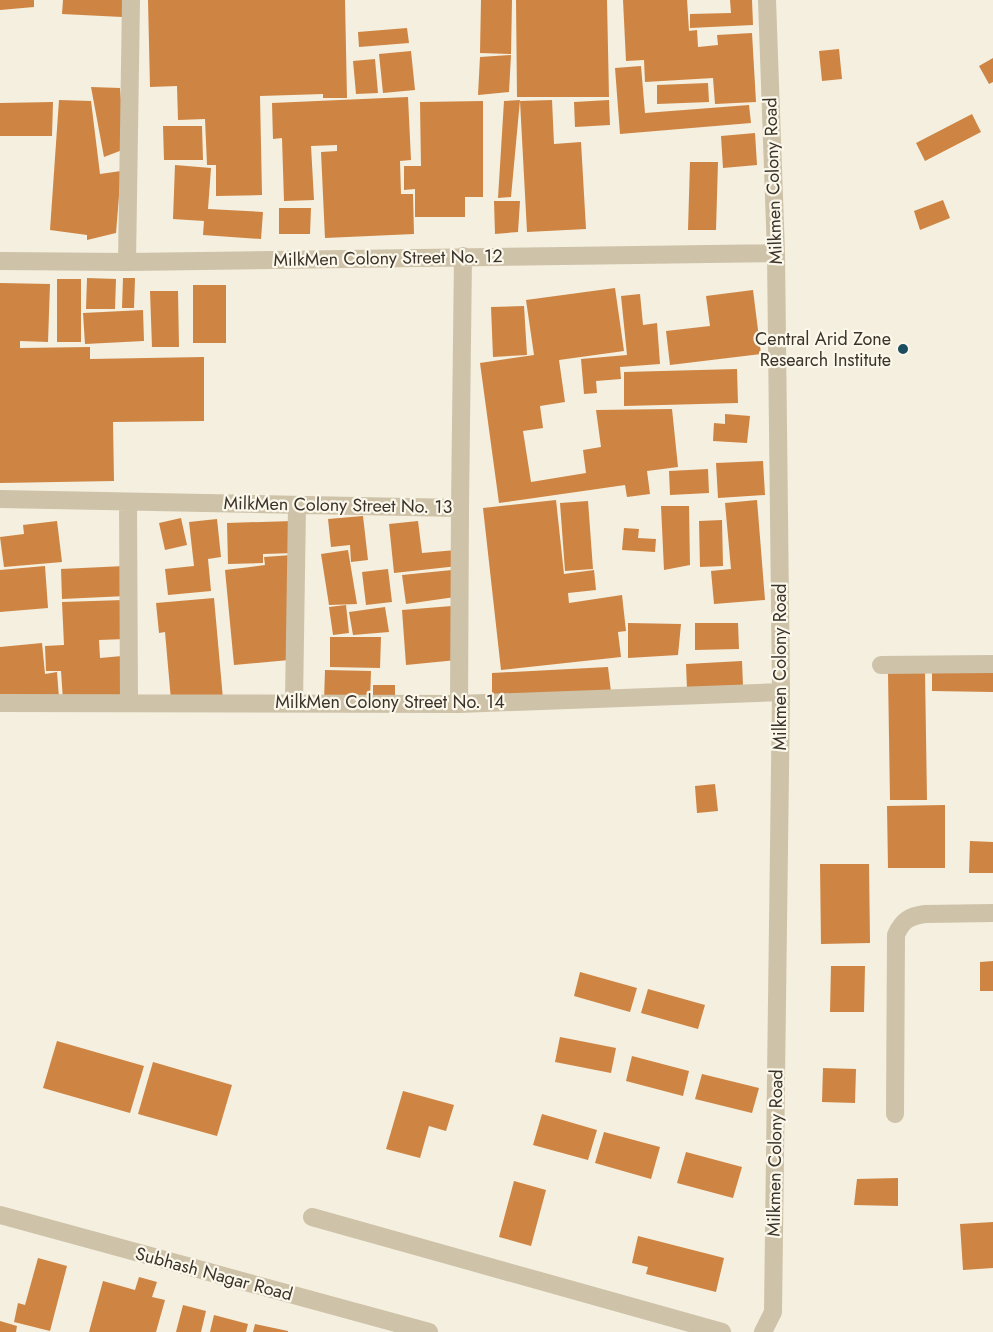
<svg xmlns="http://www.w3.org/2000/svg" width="993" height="1332" viewBox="0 0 993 1332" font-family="Jost,sans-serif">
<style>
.building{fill:#ce8443}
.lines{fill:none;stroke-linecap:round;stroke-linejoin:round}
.minor{stroke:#cec2a9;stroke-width:18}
.poi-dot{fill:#1b4c5f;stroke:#fbf8eb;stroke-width:2}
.labels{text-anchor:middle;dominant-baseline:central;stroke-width:4.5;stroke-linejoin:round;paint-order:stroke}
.street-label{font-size:18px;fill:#3b3329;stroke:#fbf8eb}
.poi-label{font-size:18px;fill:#3b3329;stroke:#fbf8eb;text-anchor:end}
</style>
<rect width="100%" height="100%" fill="#f4efde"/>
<!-- building -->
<path class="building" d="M0,0H34V7L0,10Z
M63,0H123L122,17L62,14Z
M148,0H345L347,98H323V94L260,96L262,195L216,196V165H207L205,119L178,120L177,86L150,87Z
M481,0H512L511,54L480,53Z
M516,0H607L609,97H517Z
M623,0H687L689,31L697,30L698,47L718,45L717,35L752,33L756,102L715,104L713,78L645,82L644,60L626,61Z
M730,0H752L753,25L690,28V14L731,13Z
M407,28L409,43L359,47L358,32Z
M839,49L842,79L822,81L819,51Z
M411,51L415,90L383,93L379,54Z
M511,55L509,92L478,95L480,57Z
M993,58V82L989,84L979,66Z
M375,59L378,93L356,94L353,61Z
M641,66L645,113L749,105L751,123L620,134L615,68Z
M708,83L709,102L657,104V85Z
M91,87L120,88L125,149L104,157Z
M408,97L411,160L400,161L401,194H413L414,234L325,238L321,152L337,151V145L311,146L314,200L284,201L282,138L273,139L272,103Z
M59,100L91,101L100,174L121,171L116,233L87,240V235L50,230Z
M520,100L511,197L498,198L504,101Z
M552,100L554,144L581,142L586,229L527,232L520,101Z
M609,100L610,125L575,127L574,102Z
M483,101V197H465V217H415V189L404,190V166H421L420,102Z
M53,102L52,136H0V103Z
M972,114L981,132L925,161L916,143Z
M163,126H202L203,160H164Z
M755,133L757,165L723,168L721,136Z
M690,162H718L716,230H688Z
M175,165L211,168L208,209L263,212L261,239L203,235L204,221L173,219Z
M943,200L950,218L920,230L914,211Z
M494,201H520L518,232L495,234Z
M279,208H311L310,234H279Z
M87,278L116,279L115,309H86Z
M123,278H135L134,308H122Z
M57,279H81V342H57Z
M0,283L50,284L48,342L20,341V348L90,347V359L204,357V421L113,422L114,481L0,483Z
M193,285H226V343H193Z
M615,288L624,351L559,360L565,402L540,406L543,428L523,431L531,482L586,473L583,450L601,447L596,410L672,409L678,467L647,471L650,494L627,497L625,485L499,503L480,363L534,355L526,300Z
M753,290L761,354L670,365L666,331L710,326L706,296Z
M150,291H178L179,347H152Z
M640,294L643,325L657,323L660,364L620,367L621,379L596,381L597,393L584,394L581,359L627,355L621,296Z
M524,306L527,355L493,357L491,307Z
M143,310L144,341L85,344L83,313Z
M737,369L738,403L624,406V372Z
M725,414L750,416L747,443L713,441L714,423L725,424Z
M763,461L765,495L718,498L716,463Z
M708,469L709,493L670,495L669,471Z
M556,500L564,574L594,570L596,590L568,593L569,603L622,595L626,631L618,632L621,657L501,670L483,508Z
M757,500L765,600L714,604L711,571L731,569L725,503Z
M588,501L593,569L565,571L560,503Z
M661,506H689L690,565L664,570Z
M363,516L368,560L351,562L350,545L331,547L328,519Z
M181,518L187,545L165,550L159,523Z
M217,519L221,557L208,559L211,591L168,595L165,569L194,566L189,522Z
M722,520L723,566L700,567L699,521Z
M57,521L62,562L4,567L0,537L24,534L23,525Z
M293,521L294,553L263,554V563L228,564L227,523Z
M418,521L422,553L456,550L458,566L394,573L389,524Z
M624,528L639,529L638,538L656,539L655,552L622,550Z
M348,550L357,604L329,605L321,554Z
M292,555L289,660L234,665L225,570L265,565L264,557Z
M45,566L48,608L0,612V570Z
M125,566L126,596L62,599L61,569Z
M388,569L392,602L366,605L362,572Z
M452,570L455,597L406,604L402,575Z
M214,598L223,699L171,700L165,632L159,633L156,603Z
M124,600L125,639L99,640L100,658L122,656L124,697L63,700L61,671H46L45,646L64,645L62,602Z
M346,605L349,633L333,635L329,607Z
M452,606L457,660L406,665L402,610Z
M385,607L389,632L353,635L349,612Z
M628,623L681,624L678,655L628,658Z
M695,623H738L739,649L695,650Z
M330,637H381L380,668L330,667Z
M42,643L45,674L57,672L59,698L0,699V647Z
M742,661L743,686L687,689L686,664Z
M608,667L611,692L492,698V673Z
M325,670L371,671L370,701H324Z
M993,670V692L932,691V671Z
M925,671L927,800H890L888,672Z
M373,685H395V700H373Z
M715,784L718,811L697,813L695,786Z
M945,805V868H888L887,806Z
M970,841L993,842V873H969Z
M820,864H869L870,943L821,944Z
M993,961V991H980V962Z
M831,966H865L864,1012H830Z
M580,972L637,988L630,1012L574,996Z
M648,989L705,1005L698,1029L641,1013Z
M560,1037L616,1048L611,1073L555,1062Z
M57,1041L144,1066L130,1113L43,1088Z
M632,1056L689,1071L683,1096L626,1081Z
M153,1062L232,1085L217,1136L138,1114Z
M823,1068L856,1069L855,1103L822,1102Z
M702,1074L759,1088L752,1113L695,1099Z
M403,1091L454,1105L446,1131L429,1126L420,1158L386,1149Z
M542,1114L597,1130L588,1160L533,1145Z
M604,1132L660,1147L651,1179L595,1163Z
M686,1152L742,1167L733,1198L677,1183Z
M898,1178V1206L854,1205L857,1179Z
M514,1181L546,1190L531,1246L499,1237Z
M993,1222V1268L963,1270L960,1224Z
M638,1236L724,1258L716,1292L646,1274L648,1267L632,1263Z
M38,1258L67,1266L50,1331L14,1322L18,1303L25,1305Z
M139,1277L157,1282L152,1297L165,1300L156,1332H89L103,1281L135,1290Z
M183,1305L206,1311L201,1332H176Z
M214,1315L248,1324L246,1332H210Z
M0,1321L17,1326L16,1332H0Z
M255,1324L288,1331V1332H253Z"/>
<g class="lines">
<!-- minor -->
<path class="minor" d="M0,261L127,262L776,253
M127,262L131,0
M0,499L460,508L463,256
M128,502L129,703
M881,665L993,664
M0,703L459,704L781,692
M294,703L297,506
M459,704L460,508
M895,1114L896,935C902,921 909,916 925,914L993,913
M0,1215L429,1332
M312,1217L722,1332
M763,1332L773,1312L781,692L776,253L767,0"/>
</g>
<!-- markers -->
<circle class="poi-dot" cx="903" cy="349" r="6"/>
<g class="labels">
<!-- street labels -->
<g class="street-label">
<text transform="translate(773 181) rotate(-92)">Milkmen Colony Road</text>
<text transform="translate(388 258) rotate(-1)">MilkMen Colony Street No. 12</text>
<text transform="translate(338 505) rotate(1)">MilkMen Colony Street No. 13</text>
<text transform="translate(780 667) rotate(-90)">Milkmen Colony Road</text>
<text x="390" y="702">MilkMen Colony Street No. 14</text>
<text transform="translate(775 1153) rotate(-89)">Milkmen Colony Road</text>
<text transform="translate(214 1274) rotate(15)">Subhash Nagar Road</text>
</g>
<!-- poi labels -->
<g class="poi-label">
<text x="891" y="339">Central Arid Zone<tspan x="891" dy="21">Research Institute</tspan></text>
</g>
</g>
</svg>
